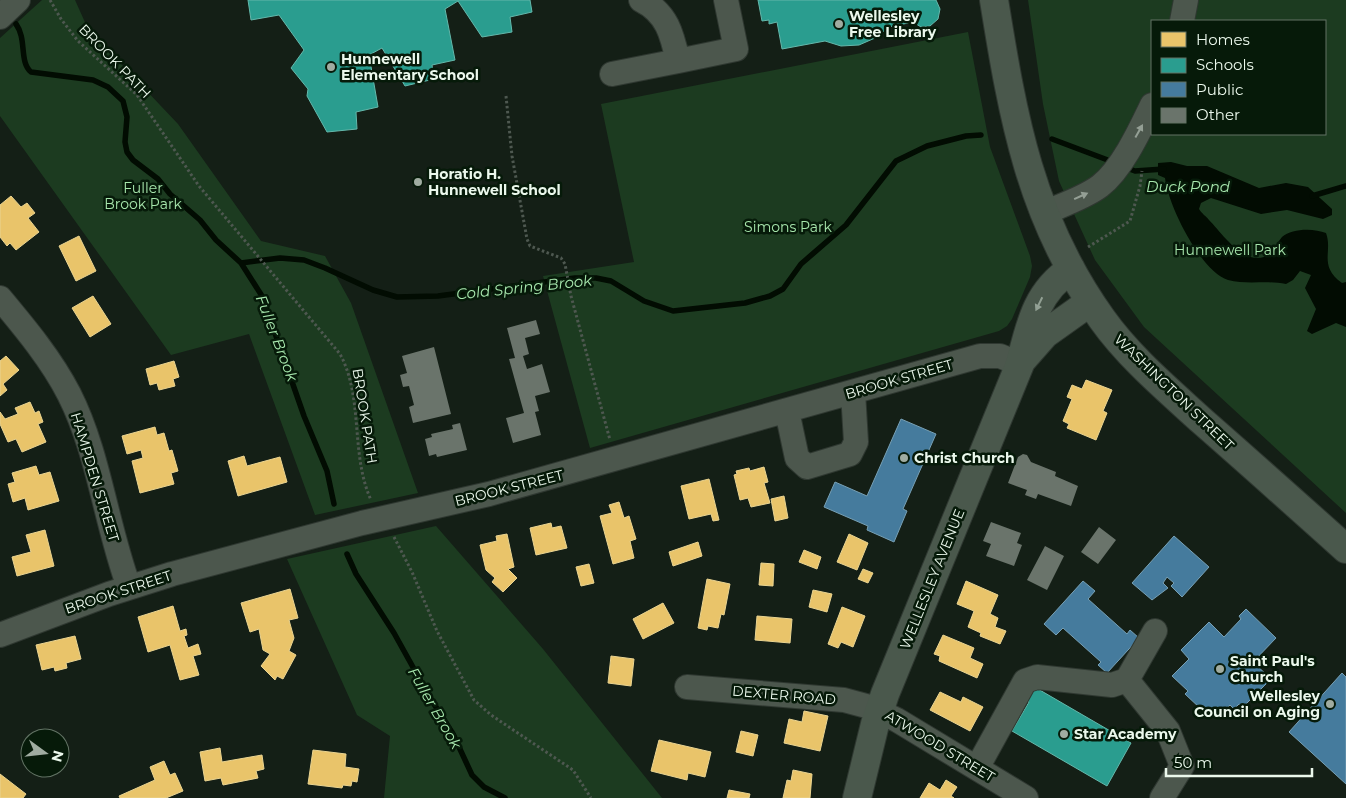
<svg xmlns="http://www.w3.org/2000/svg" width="1346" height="798" viewBox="0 0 1346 798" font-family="Montserrat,sans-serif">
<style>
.green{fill:#1c3b20;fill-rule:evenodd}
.water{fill:#020c02}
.homes{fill:#e9c46a;stroke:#ead491}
.schools{fill:#2a9d8f;stroke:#64b8ab}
.public{fill:#457b9d;stroke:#77a0b5}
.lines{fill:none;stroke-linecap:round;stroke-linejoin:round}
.stream{stroke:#020c02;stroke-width:5.5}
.building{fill:#6a746b}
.minor-casing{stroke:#2f3831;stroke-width:26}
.major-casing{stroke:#2f3831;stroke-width:30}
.path{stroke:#4e5850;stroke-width:3;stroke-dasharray:2.5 2.5;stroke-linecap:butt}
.minor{stroke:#4c574d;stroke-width:24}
.major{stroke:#4a584c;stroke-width:28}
.oneway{fill:#949f95}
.oneway2{fill:#92a094}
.poi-dot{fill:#a0aca1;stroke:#061a09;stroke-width:2}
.labels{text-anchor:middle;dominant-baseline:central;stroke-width:5;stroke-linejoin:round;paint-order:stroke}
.poi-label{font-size:14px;font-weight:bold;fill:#ebf8ec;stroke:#061a09;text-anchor:start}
.street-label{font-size:14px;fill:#ebf8ec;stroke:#061a09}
.park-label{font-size:14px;fill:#a7e6ac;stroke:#061a09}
.water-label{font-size:15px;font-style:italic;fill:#a7e7ad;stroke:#061a09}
</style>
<rect width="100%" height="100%" fill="#141f16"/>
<!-- green -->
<path class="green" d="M42,0H75L88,29L178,124L261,241L325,256L351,303L418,493L315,515L249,334L171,355L0,116V38Z
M1028,0H1346V513L1144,327L1095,260L1059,181L1043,104ZM1152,21H1325V134H1152Z
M968,32L990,147L1030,256L1032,266L1030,277L1012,319L1007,326L999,331L590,448L543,276L634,262L601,104Z
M436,526L543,649L662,798H384L390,736L357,715L287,559Z"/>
<!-- water -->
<path class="water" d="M1171,162L1187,166H1207L1259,188L1286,183L1308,187L1332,209V215L1323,219L1287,210L1261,214L1211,198L1201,203L1199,209C1202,214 1206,216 1209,220C1222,233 1242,264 1264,257C1273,254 1276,244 1282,237C1292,228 1314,228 1326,233C1333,252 1318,265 1342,283L1346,282V327L1336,323L1312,334L1307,331L1316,309L1305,288L1311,275L1300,271L1293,280L1286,284C1267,280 1247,285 1228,280C1201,272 1168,205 1165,178L1158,175V163Z"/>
<!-- homes -->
<path class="homes" d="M11,196L21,207L27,203L35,213L28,218L39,232L16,250L10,243L7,246L0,237V205Z
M79,236L96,271L76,281L59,246Z
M93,296L111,324L90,337L72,308Z
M6,356L19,370L3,384L7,390L0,396V361Z
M174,361L179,377L173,379L175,386L159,390L157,383L150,385L146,369Z
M1086,380L1112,390L1103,411L1107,413L1096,440L1067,428L1069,424L1063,421L1072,399L1067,397L1072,385L1082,389Z
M30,402L35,413L39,411L43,422L38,424L46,442L22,452L16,439L8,442L0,424V412L5,419L18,414L15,408Z
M155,427L157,435L164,433L169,451L172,450L178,471L171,473L174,484L140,493L132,461L143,458L141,450L127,454L122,436Z
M244,456L247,466L280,457L287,482L238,496L228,461Z
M36,466L39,475L50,472L59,501L28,510L25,498L13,502L8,484L15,482L12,473Z
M764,467L768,482L764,483L770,503L751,507L748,498L740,500L734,475L737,474L736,471L749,468L750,471Z
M709,479L719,520L713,521L711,514L689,519L681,486Z
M784,496L788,518L775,521L771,499Z
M619,502L624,518L629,516L636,539L630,541L634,558L613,564L600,516L612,513L609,505Z
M551,523L552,528L561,526L567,548L536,555L530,528Z
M45,530L54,566L17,576L12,557L31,552L26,535Z
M507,534L514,567L508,569L517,578L503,592L492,582L495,578L486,570L480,545L497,541L496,536Z
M849,534L868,543L857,570L837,562Z
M698,542L702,556L673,566L669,552Z
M804,550L821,557L817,569L799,562Z
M761,563L774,564L773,586L759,585Z
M589,564L594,583L581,586L576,567Z
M863,569L873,573L868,583L858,579Z
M707,579L730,584L724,615L721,614L718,628L708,626L707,630L698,628Z
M966,581L998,595L990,614L998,618L995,627L1006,631L1000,644L980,636L981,633L968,627L974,611L957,604Z
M290,589L298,618L289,620L294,638L289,651L296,655L283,679L277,676L275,680L261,666L270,654L263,650L259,629L250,632L241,603Z
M813,590L832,594L827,612L809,607Z
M663,603L674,623L643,639L633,619Z
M173,606L180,631L186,629L187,635L184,636L188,648L198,644L201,654L193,656L199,675L180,680L170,645L148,652L138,617Z
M842,607L865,616L853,647L841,642L838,648L828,644Z
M757,616L792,619L790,643L755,640Z
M943,635L974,648L970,658L983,664L977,678L939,661L940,656L934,654Z
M75,636L81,659L66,663L67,668L55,671L54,667L42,670L36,645Z
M611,656L634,659L631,686L608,683Z
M940,692L961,702L963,697L983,707L970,731L930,710Z
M804,711L828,716L820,751L784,743L789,719L802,722Z
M741,731L758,735L753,756L736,752Z
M659,740L711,752L705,777L688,773L687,780L651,771Z
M220,748L222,762L262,755L264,769L256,771L258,778L223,785L221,778L205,781L200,752Z
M313,750L346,754L345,767L359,769L357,782L352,781L351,786L343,785L342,788L308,784Z
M164,761L170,775L175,773L183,791L166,798H120L119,796L155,780L150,767Z
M793,770L812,774L810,798H783L787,780L791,781Z
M0,774L26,794L23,798H0Z
M946,780L957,787L951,796L954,798H920L929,783L940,790Z
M729,790L750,794L749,798H727Z"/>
<!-- schools -->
<path class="schools" d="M248,0H530L532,12L510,17L512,32L482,37L458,1L445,9L455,60L432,65L434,79L405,86L382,48L369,55L378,107L356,112L357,129L327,132L307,96L308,89L291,68L304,50L279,15L251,20Z
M758,0H936L940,9L938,19L930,26L921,27L913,22L889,27L875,38L859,45L841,46L825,41L782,49L777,22L769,24V20L762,21Z
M1040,685L1038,689L1131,743L1107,786L1012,731L1029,702L1020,697Z"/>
<!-- public -->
<path class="public" d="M901,419L936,434L903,509L907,511L894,542L867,530L868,526L824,507L835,482L867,496Z
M1174,536L1209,567L1182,597L1171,586L1174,583L1167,577L1163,583L1168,588L1152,600L1132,583Z
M1083,581L1095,591L1088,599L1127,634L1130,630L1139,638L1107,673L1098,665L1101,662L1063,628L1056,635L1044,624Z
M1246,609L1276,638L1253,662L1271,679L1243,707L1239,704L1234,709L1230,705L1217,718L1204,706L1201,709L1185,694L1188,691L1172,676L1189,659L1181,650L1209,622L1224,637L1241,619L1239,616Z
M1342,673L1346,677V784L1289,732Z"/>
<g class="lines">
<!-- stream -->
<path class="stream" d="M16,24C27,39 19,62 31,72L93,80L108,87L123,101L127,117L125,142L127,152L133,160L158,179L170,194L200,220L216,240L241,263L262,296L304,416L327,471L334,504
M1052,139L1113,162
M1124,167L1135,171L1164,169
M1312,196L1346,186
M241,263L280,258L304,260L325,268L373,290L397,297L438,296L575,278H596L611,281L644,301L673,311L745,303L770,296L783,289L801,264L846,225L896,161L927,146L966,136L981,135
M347,554L356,574L394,633L429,696L453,734L472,775L484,787L505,798"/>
</g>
<!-- building -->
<path class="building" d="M536,320L540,334L525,338L529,354L523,356L527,369L542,364L550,392L535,396L539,411L535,412L541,435L513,443L506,418L524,413L509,359L515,358L507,328Z
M434,347L451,414L413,423L409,407L414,405L409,386L403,387L400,375L407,373L402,356Z
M460,423L467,450L437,457L436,454L429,456L425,439L432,437L431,434L453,429L452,425Z
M1023,454L1027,455L1031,462L1056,472L1055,476L1078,486L1071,506L1038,494L1036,499L1025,495L1027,490L1008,483L1018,457Z
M991,522L1021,533L1017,543L1022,545L1014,566L986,556L991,544L983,541Z
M1099,527L1116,540L1098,564L1081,552Z
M1045,546L1064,556L1047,590L1027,580Z"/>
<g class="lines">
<!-- minor casing -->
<g class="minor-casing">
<path id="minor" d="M641,0C667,13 672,34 678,61L736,49L726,0
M0,17L18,0
M1182,21L1186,0
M612,74L678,61
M1044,213C1062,205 1084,198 1100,186C1122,169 1140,130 1152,105
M0,298C25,328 51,359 69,394C99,453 106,525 129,587
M787,411L797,458L807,467L850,454L856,442L853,392
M1155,631L1127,680L1168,731L1182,766L1162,798
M0,635L109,594L172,574L362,523L489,494L980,356H1000L1020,364
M687,687L844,700L870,707L897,720L1026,798
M977,768L1025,681L1037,677L1112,685L1127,680"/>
</g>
<!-- major casing -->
<g class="major-casing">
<path id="major" d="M994,0C1013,118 1030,218 1102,319C1129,357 1167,389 1202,421C1250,463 1298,506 1346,549
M1023,359L1045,334L1090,302
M857,798L875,724L885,694L1020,364C1030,325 1036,292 1071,269"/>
</g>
<!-- path -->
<path class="path" d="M50,0L61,19L78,41L137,95L199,186L340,354C364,398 350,454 371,500
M506,96L512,156L527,239L530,246L561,258L565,264L571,296L610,440
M1088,247L1130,221L1140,186L1142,171
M394,537L412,572L437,631L474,700L491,715L573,770L591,798"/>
<!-- minor -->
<use href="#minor" class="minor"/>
<!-- major -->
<use href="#major" class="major"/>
</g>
<!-- one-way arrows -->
<defs><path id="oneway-solid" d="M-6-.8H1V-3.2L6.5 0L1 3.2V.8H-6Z" transform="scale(1.25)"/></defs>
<g class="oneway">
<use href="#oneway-solid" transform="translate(1139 131) rotate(-61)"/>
<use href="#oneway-solid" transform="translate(1081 196) rotate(-24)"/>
</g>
<use class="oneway2" href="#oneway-solid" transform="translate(1039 304) rotate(116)"/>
<!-- markers -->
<g class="poi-dot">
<circle cx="839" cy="24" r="5"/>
<circle cx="331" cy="67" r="5"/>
<circle cx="418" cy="182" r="5"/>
<circle cx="904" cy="458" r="5"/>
<circle cx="1220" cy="669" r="5"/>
<circle cx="1330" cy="704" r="5"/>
<circle cx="1064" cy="734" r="5"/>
</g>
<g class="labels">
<!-- poi labels -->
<g class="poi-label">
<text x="849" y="16">Wellesley<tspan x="849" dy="16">Free Library</tspan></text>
<text x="341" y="59">Hunnewell<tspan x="341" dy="16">Elementary School</tspan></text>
<text x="428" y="174">Horatio H.<tspan x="428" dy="16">Hunnewell School</tspan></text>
<text x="914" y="458">Christ Church</text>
<text x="1230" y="661">Saint Paul's<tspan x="1230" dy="16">Church</tspan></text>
<text x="1320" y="696" text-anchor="end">Wellesley<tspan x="1320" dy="16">Council on Aging</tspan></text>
<text x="1074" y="734">Star Academy</text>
</g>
<!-- street labels -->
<g class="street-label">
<text transform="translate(115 61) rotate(46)">BROOK PATH</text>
<text transform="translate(899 379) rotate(-16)">BROOK STREET</text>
<text transform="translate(1174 392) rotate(44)">WASHINGTON STREET</text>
<text transform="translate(365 416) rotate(81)">BROOK PATH</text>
<text transform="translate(95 477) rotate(73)">HAMPDEN STREET</text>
<text transform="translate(509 488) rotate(-14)">BROOK STREET</text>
<text transform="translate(932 579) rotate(-68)">WELLESLEY AVENUE</text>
<text transform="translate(118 592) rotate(-18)">BROOK STREET</text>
<text transform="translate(784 695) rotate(5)">DEXTER ROAD</text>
<text transform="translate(940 746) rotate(31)">ATWOOD STREET</text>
</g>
<!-- park labels -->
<g class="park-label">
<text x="143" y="188">Fuller<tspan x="143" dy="16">Brook Park</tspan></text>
<text x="788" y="227">Simons Park</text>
<text x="1230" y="250">Hunnewell Park</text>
</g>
<!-- water labels -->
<g class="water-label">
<text x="1188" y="186">Duck Pond</text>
<text transform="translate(524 287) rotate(-6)">Cold Spring Brook</text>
<text transform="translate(277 338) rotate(69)">Fuller Brook</text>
<text transform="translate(435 708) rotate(60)">Fuller Brook</text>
</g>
</g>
<!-- legend -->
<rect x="1151" y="20" width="175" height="115" fill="#061a09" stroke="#627364"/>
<rect x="1161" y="32" width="25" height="15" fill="#e9c46a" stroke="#627364"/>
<text x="1196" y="45" font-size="15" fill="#ebf8ec">Homes</text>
<rect x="1161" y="58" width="25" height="15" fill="#2a9d8f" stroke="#627364"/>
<text x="1196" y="70" font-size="15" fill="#ebf8ec">Schools</text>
<rect x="1161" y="82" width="25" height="15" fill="#457b9d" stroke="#627364"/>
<text x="1196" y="95" font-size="15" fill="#ebf8ec">Public</text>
<rect x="1161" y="108" width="25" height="15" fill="#6a746b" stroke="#627364"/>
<text x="1196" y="120" font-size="15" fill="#ebf8ec">Other</text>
<!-- north arrow -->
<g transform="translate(45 753) rotate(105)"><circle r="24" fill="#061a09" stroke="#627364"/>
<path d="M0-4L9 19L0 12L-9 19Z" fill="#a0aca1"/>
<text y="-8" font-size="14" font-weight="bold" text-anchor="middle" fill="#ebf8ec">N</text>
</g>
<!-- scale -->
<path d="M1166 768v8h146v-8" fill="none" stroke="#ebf8ec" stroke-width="2.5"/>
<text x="1174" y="768" font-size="15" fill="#ebf8ec" stroke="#061a09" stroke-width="4" paint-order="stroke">50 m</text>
</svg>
